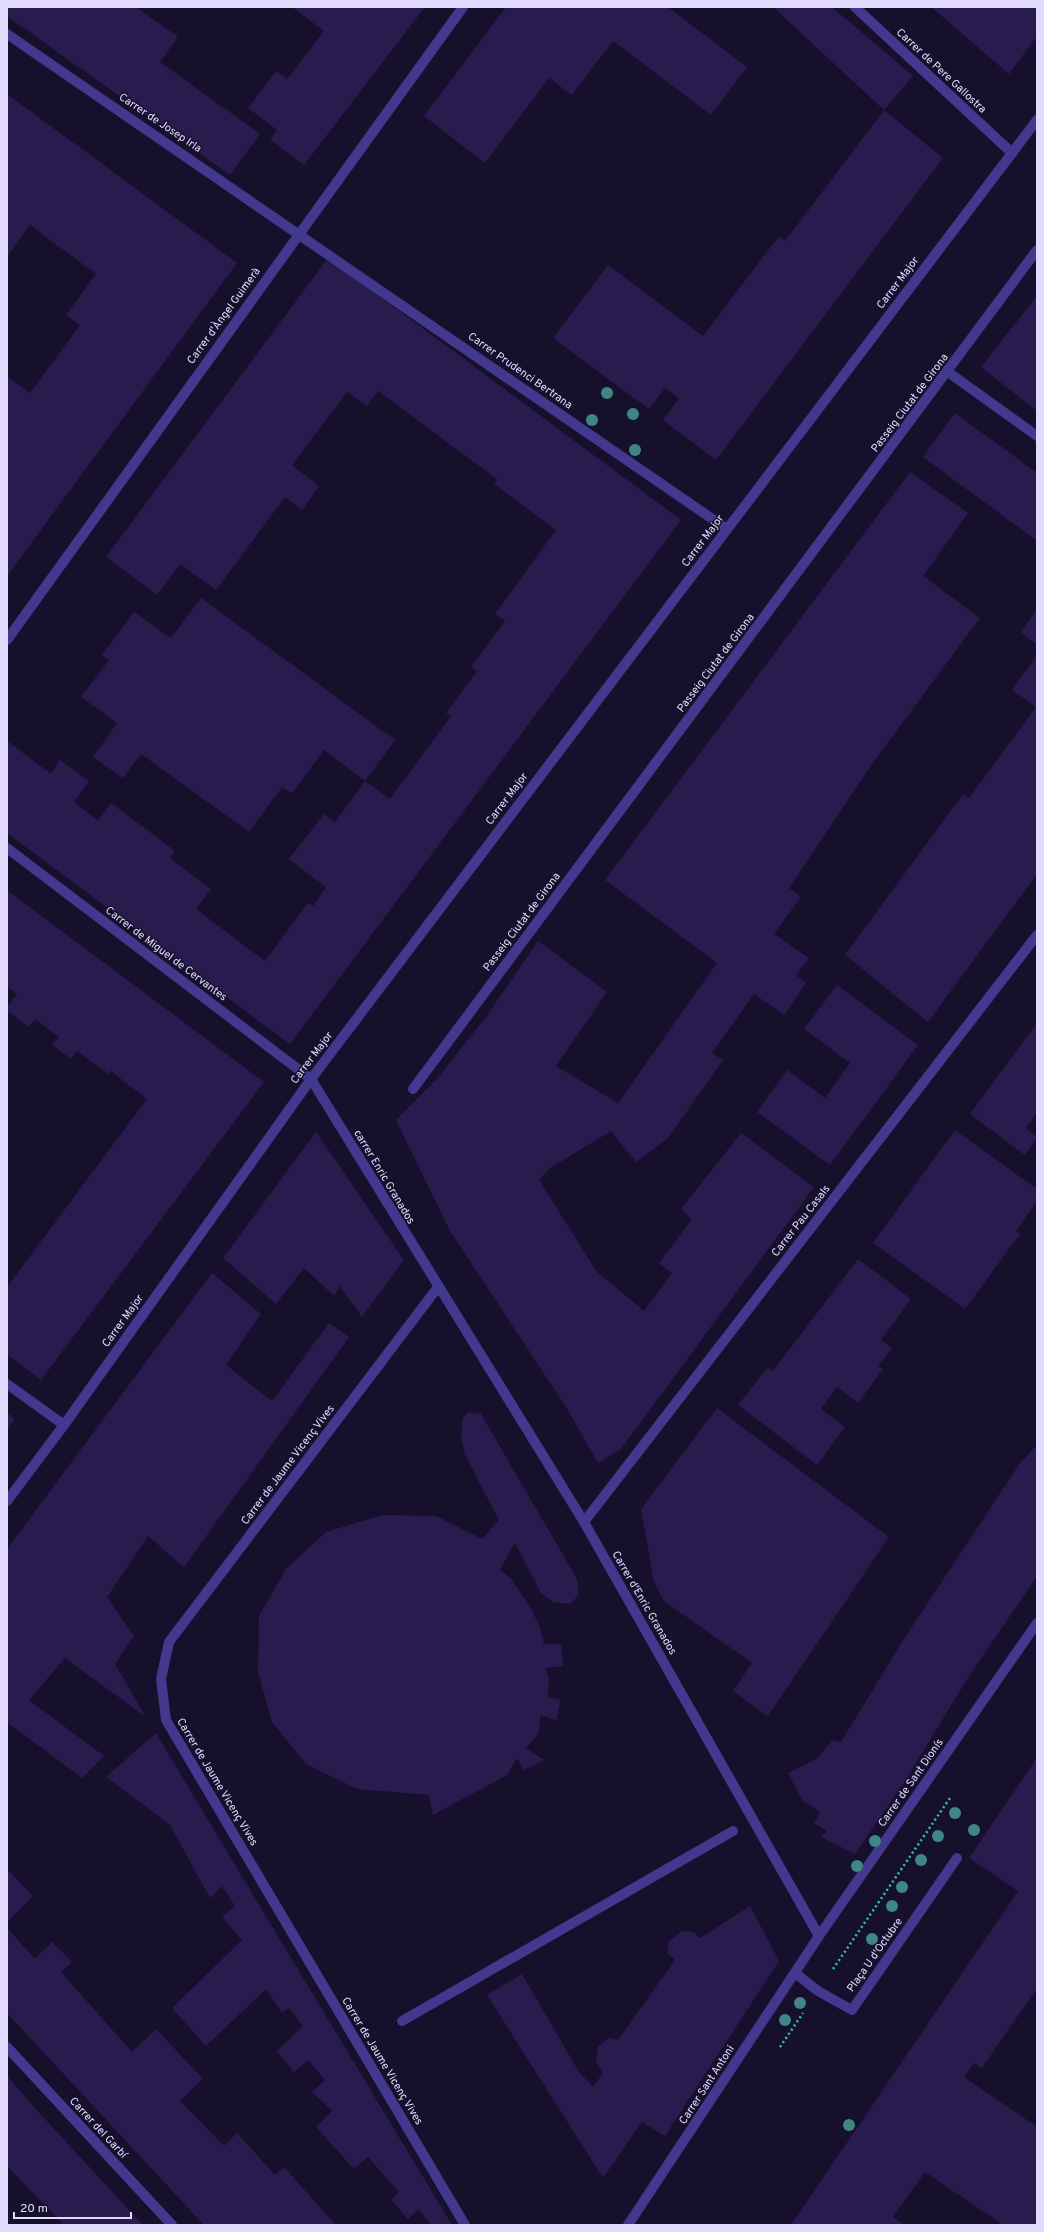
<svg xmlns="http://www.w3.org/2000/svg" width="1044" height="2232" viewBox="0 0 1044 2232" font-family="Overpass,sans-serif">
<style>
.building{fill:#291b4e}
.lines{fill:none;stroke-linecap:round;stroke-linejoin:round}
.path{stroke:#2ac2c4;stroke-width:2.5;stroke-dasharray:2 3;stroke-linecap:butt}
.service{stroke:#42388d;stroke-width:10}
.pedestrian{stroke:#42388d;stroke-width:10}
.minor{stroke:#42388d;stroke-width:10}
.tertiary{stroke:#42388d;stroke-width:10}
.tree{fill:#3f8686}
.labels{text-anchor:middle;dominant-baseline:central;stroke-width:3;stroke-linejoin:round;paint-order:stroke}
.street-label{font-size:11px;fill:#e1dbff;stroke:#17102c}
</style>
<rect width="100%" height="100%" fill="#17102c"/>
<!-- building -->
<path class="building" d="M7,7H136L178,37L160,62L260,134L230,175L7,16Z
M292,7H425L304,165L270,139L277,130L248,108L276,71L287,79L324,31Z
M506,7H668L747,67L711,115L613,41L572,95L549,78L485,163L424,116Z
M773,7H832L913,76L884,110L943,158L716,460L663,420L679,398L665,388L649,409L553,338L608,265L703,336L779,236L785,241L884,110Z
M931,7H1037V36L1009,74Z
M7,94L237,263L7,576V376L30,393L80,325L66,315L96,274L30,225L7,257Z
M328,258L681,520L290,1044L7,833V741L51,774L60,760L89,781L74,802L98,821L111,803L175,851L170,858L211,889L196,909L265,961L308,903L313,906L326,887L289,859L324,814L335,822L365,781L390,799L451,716L446,713L477,671L471,667L505,621L495,614L556,530L494,484L497,479L378,391L367,406L347,392L292,465L319,486L302,510L285,497L216,590L180,564L157,595L106,557Z
M1037,296V411L981,367Z
M955,413L1037,473V541L923,457Z
M910,472L968,513L923,576L980,618L872,764L789,888L801,897L774,934L809,958L796,975L806,983L784,1015L754,994L712,1053L723,1060L668,1138L636,1162L611,1131L550,1168L539,1180L597,1272L644,1311L672,1273L659,1263L692,1219L681,1209L741,1133L814,1187L621,1449L598,1463L566,1407L450,1231L396,1120L436,1080L486,1017L538,941L607,992L556,1066L618,1103L717,963L605,880Z
M201,598L395,740L365,781L324,750L292,793L282,787L249,832L141,754L123,778L93,757L117,723L81,697L109,660L102,655L134,612L171,638Z
M1037,609V645L1021,632Z
M1037,655V874L928,1022L845,955L963,794L969,798L1036,707L1012,690Z
M7,890L264,1082L41,1380L7,1354V1287L147,1099L111,1071L109,1074L77,1051L71,1059L52,1045L59,1037L35,1019L29,1027L7,1011V1007L17,994L7,986Z
M837,985L918,1045L830,1165L757,1112L787,1070L825,1098L850,1063L804,1029Z
M1037,1023V1112L1026,1128L1037,1138L1025,1155L970,1114Z
M955,1130L1037,1189V1201L1016,1231L1020,1234L965,1309L873,1243Z
M316,1132L404,1260L362,1317L340,1286L334,1296L304,1268L276,1304L223,1258Z
M858,1259L911,1299L881,1340L892,1348L878,1366L883,1369L858,1403L837,1387L821,1409L845,1427L817,1465L738,1405L768,1367L773,1371Z
M212,1273L261,1314L226,1365L272,1401L329,1323L349,1337L184,1567L148,1536L107,1597L134,1636L115,1664L146,1717L65,1658L29,1700L104,1756L82,1778L7,1722V1549Z
M717,1408L889,1537L768,1716L733,1691L752,1663L664,1601L654,1582L641,1509Z
M469,1412L481,1414L577,1579L579,1594L571,1604L553,1602L541,1593L515,1543L500,1569L512,1580L530,1607L539,1625L544,1644H561L563,1666L546,1668L549,1680L548,1697L561,1700L556,1720L541,1715L538,1734L526,1748L544,1760L524,1770L517,1758L507,1775L433,1815L429,1795L357,1789L306,1764L272,1722L258,1672L259,1616L286,1569L326,1532L382,1515L436,1516L482,1539L499,1520L465,1455L461,1436L463,1418Z
M7,1413L15,1419L7,1430Z
M1037,1445V1576L966,1681L905,1781L855,1854L821,1837L827,1831L814,1823L820,1812L802,1800L788,1773L818,1758L832,1740L841,1742L902,1642L1020,1463Z
M156,1733L267,1918L452,2225H431L419,2209L408,2219L391,2200L399,2192L368,2157L354,2169L316,2127L332,2111L312,2092L325,2080L308,2060L294,2072L277,2051L303,2026L289,2008L282,2013L266,1989L206,2046L172,2008L242,1940L222,1917L235,1906L222,1886L210,1898L170,1825L106,1777Z
M1037,1758V1988L982,2068L974,2063L964,2077L1037,2127V2225H1003L925,2172L893,2217L905,2225H791L1018,1891L969,1858Z
M9,1871L33,1896L7,1922V1873Z
M750,1906L779,1961L665,2136L642,2122L603,2178L487,1995L522,1974L579,2072L593,2087L603,2073L596,2061L598,2047L609,2038L618,2040L675,1960L667,1953L669,1941L682,1931L694,1932L700,1938Z
M7,1928L35,1959L52,1942L72,1962L61,1972L132,2052L156,2029L203,2079L180,2101L224,2146L237,2133L275,2175L284,2167L336,2225H204L7,2013Z
M7,2076L32,2105L143,2225H64L7,2166Z"/>
<g class="lines">
<!-- path -->
<path class="path" d="M833,1969L950,1798
M780,2047L803,2013"/>
<!-- service -->
<path class="service" d="M413,1089L1037,250"/>
<!-- pedestrian -->
<path class="pedestrian" d="M402,2021L733,1831"/>
<!-- minor -->
<path class="minor" d="M855,7L1012,153
M7,34L727,529
M948,372L1037,436
M7,640L463,7
M7,848L311,1079L584,1522L819,1936
M438,1287L169,1642L161,1679L166,1720L465,2225
M7,1384L64,1425
M584,1522L1037,935
M795,1973L818,1991L852,2010L957,1858
M7,2047L172,2225
M628,2225L819,1936L1037,1623"/>
<!-- tertiary -->
<path class="tertiary" d="M7,1501L64,1425L311,1079L1037,120"/>
</g>
<!-- trees -->
<g class="tree">
<circle cx="607" cy="393" r="6"/>
<circle cx="633" cy="414" r="6"/>
<circle cx="592" cy="420" r="6"/>
<circle cx="635" cy="450" r="6"/>
<circle cx="955" cy="1813" r="6"/>
<circle cx="974" cy="1830" r="6"/>
<circle cx="938" cy="1836" r="6"/>
<circle cx="875" cy="1841" r="6"/>
<circle cx="921" cy="1860" r="6"/>
<circle cx="857" cy="1866" r="6"/>
<circle cx="902" cy="1887" r="6"/>
<circle cx="892" cy="1906" r="6"/>
<circle cx="872" cy="1939" r="6"/>
<circle cx="800" cy="2003" r="6"/>
<circle cx="785" cy="2020" r="6"/>
<circle cx="849" cy="2125" r="6"/>
</g>
<g class="labels">
<!-- street labels -->
<g class="street-label">
<text transform="translate(941 71) rotate(43)">Carrer de Pere Gallostra</text>
<text transform="translate(160 123) rotate(34)">Carrer de Josep Irla</text>
<text transform="translate(898 283) rotate(-53)">Carrer Major</text>
<text transform="translate(224 316) rotate(-54)">Carrer d'Àngel Guimerà</text>
<text transform="translate(520 371) rotate(35)">Carrer Prudenci Bertrana</text>
<text transform="translate(910 403) rotate(-53)">Passeig Ciutat de Girona</text>
<text transform="translate(703 541) rotate(-53)">Carrer Major</text>
<text transform="translate(716 663) rotate(-53)">Passeig Ciutat de Girona</text>
<text transform="translate(507 799) rotate(-53)">Carrer Major</text>
<text transform="translate(522 922) rotate(-53)">Passeig Ciutat de Girona</text>
<text transform="translate(166 954) rotate(37)">Carrer de Miguel de Cervantes</text>
<text transform="translate(312 1058) rotate(-53)">Carrer Major</text>
<text transform="translate(384 1177) rotate(59)">carrer Enric Granados</text>
<text transform="translate(801 1221) rotate(-52)">Carrer Pau Casals</text>
<text transform="translate(123 1321) rotate(-54)">Carrer Major</text>
<text transform="translate(288 1465) rotate(-53)">Carrer de Jaume Vicenç Vives</text>
<text transform="translate(644 1603) rotate(60)">Carrer d'Enric Granados</text>
<text transform="translate(217 1782) rotate(59)">Carrer de Jaume Vicenç Vives</text>
<text transform="translate(911 1783) rotate(-55)">Carrer de Sant Dionís</text>
<text transform="translate(875 1955) rotate(-55)">Plaça U d'Octubre</text>
<text transform="translate(382 2061) rotate(59)">Carrer de Jaume Vicenç Vives</text>
<text transform="translate(707 2085) rotate(-57)">Carrer Sant Antoni</text>
<text transform="translate(98 2128) rotate(47)">Carrer del Garbí</text>
</g>
</g>
<!-- border -->
<rect width="1044" height="2232" fill="none" stroke="#e1dbff" stroke-width="16"/>
<!-- scale -->
<path d="M14 2212v6h117v-6" fill="none" stroke="#e1dbff" stroke-width="2"/>
<text x="20" y="2212" font-size="12" fill="#e1dbff" stroke="#17102c" stroke-width="3" paint-order="stroke">20 m</text>
</svg>
